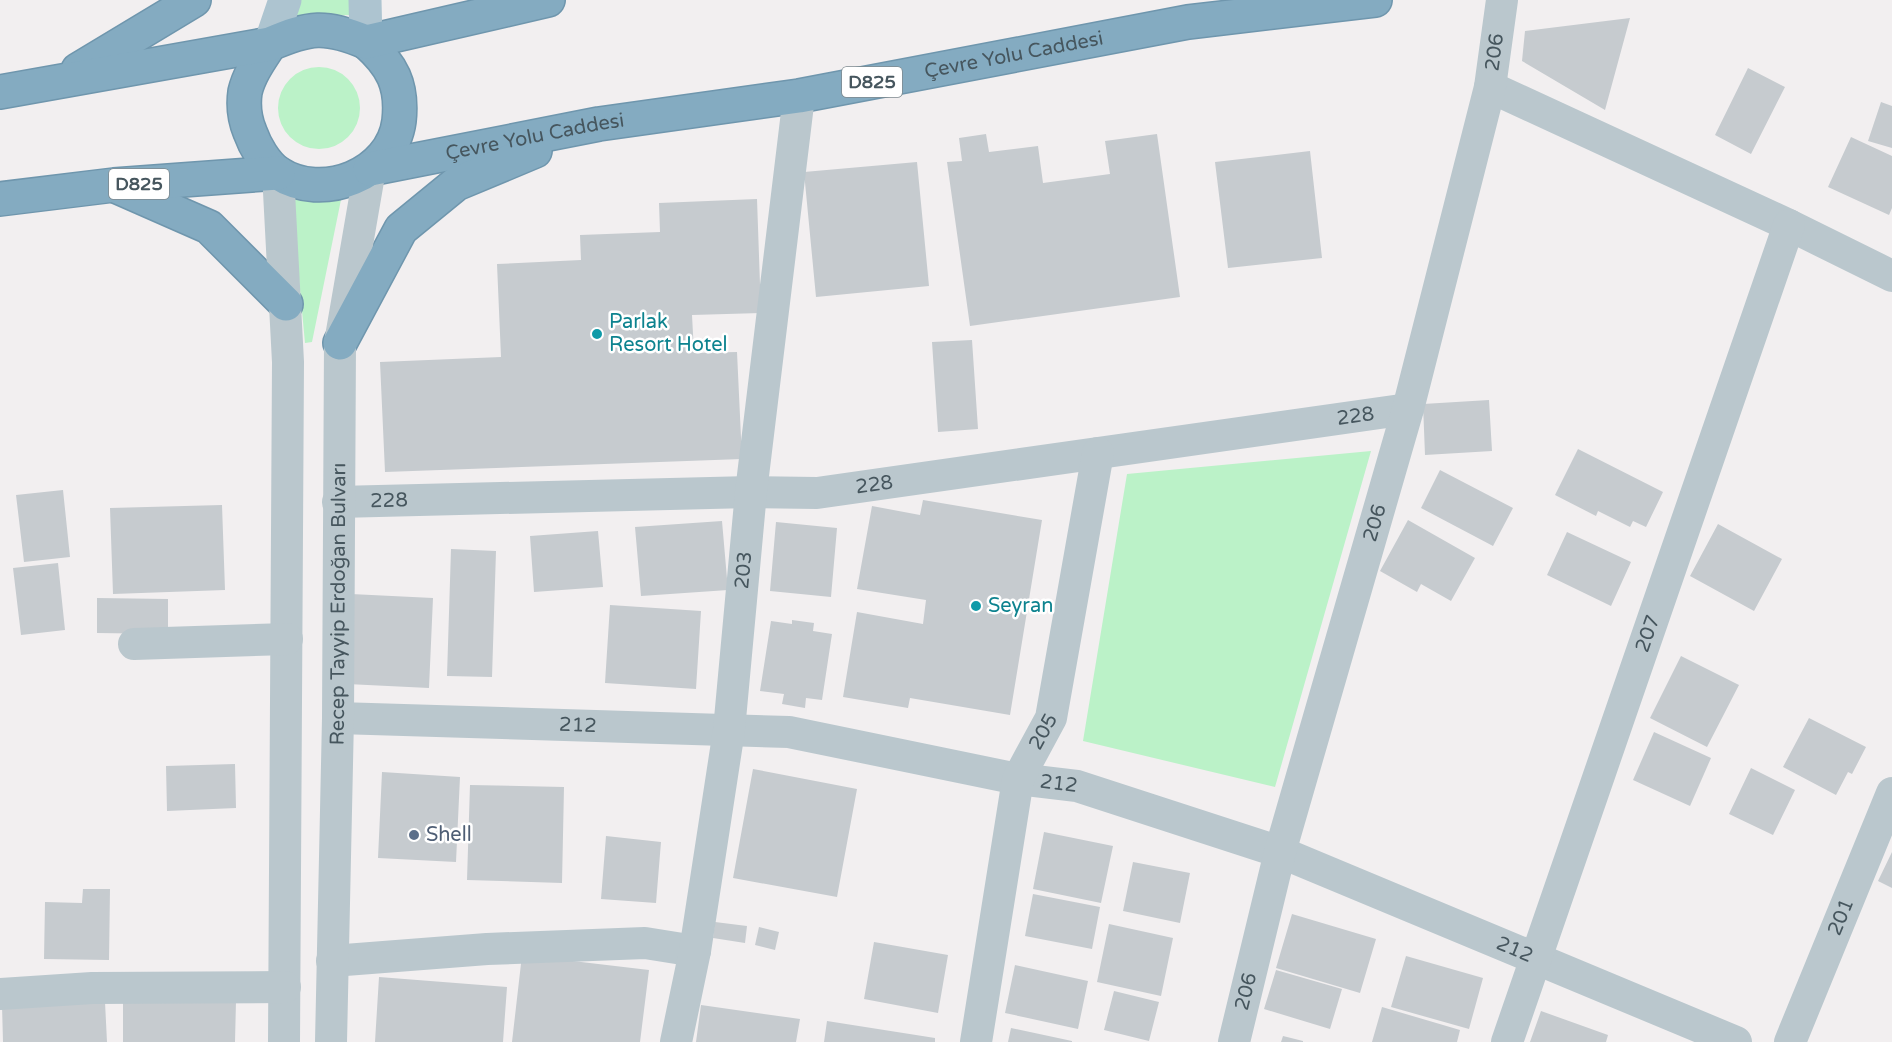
<svg xmlns="http://www.w3.org/2000/svg" width="1892" height="1042" viewBox="0 0 1892 1042" font-family="'Varela Round',sans-serif">
<style>
.green{fill:#bbf2c8}
.building{fill:#c6cbcf}
.lines{fill:none;stroke-linecap:round;stroke-linejoin:round}
.highway-casing{stroke:#6f96ad;stroke-width:36}
.minor{stroke:#bac7cd;stroke-width:32}
.major{stroke:#adc4d0;stroke-width:33}
.highway{stroke:#84abc1;stroke-width:33}
.culture-dot{fill:#0f9aa8;stroke:#fff;stroke-width:2}
.service-dot{fill:#5c6f8a;stroke:#fff;stroke-width:2}
.labels{text-anchor:middle;dominant-baseline:central;stroke-width:5;stroke-linejoin:round;paint-order:stroke}
.shield{fill:#fff;stroke:#7e898e;stroke-width:1.5}
.shield-label{font-size:18px;font-weight:bold;fill:#46565e}
.street-label{font-size:20px;fill:#46565e;stroke:#fff}
.culture-label{font-size:20px;fill:#0d838f;stroke:#fff;text-anchor:start}
.service-label{font-size:20px;fill:#4e5e75;stroke:#fff;text-anchor:start}
</style>
<rect width="100%" height="100%" fill="#f2eff0"/>
<!-- green -->
<path class="green" d="M298,0H351V15L293,17Z
M278 108a41 41 0 1 1 82 0a41 41 0 1 1-82 0Z
M343,190L312,342L305,343L291,193Z
M1371,451L1275,787L1083,741L1127,474Z"/>
<!-- building -->
<path class="building" d="M1630,18L1605,110L1522,61L1525,31Z
M1748,68L1785,87L1751,154L1715,135Z
M1881,102L1892,106V148L1868,141Z
M986,134L989,152L1038,146L1043,183L1110,174L1105,141L1157,134L1180,297L970,326L947,162L962,161L959,138Z
M1851,137L1892,156V208L1889,215L1828,187Z
M1310,151L1322,258L1228,268L1215,162Z
M917,162L929,286L816,297L804,172Z
M757,199L761,313L692,315L694,353L737,352L742,459L385,472L380,362L501,357L497,264L581,260L580,235L660,232L659,203Z
M972,340L978,429L938,432L932,342Z
M1489,400L1492,451L1425,455L1423,404Z
M1578,449L1663,492L1646,527L1633,521L1630,527L1598,511L1596,516L1555,495Z
M1440,470L1513,508L1493,546L1421,508Z
M63,490L70,557L24,562L16,495Z
M923,500L1042,520L1010,715L910,698L908,708L843,697L857,612L923,624L926,600L857,589L872,506L920,515Z
M222,505L225,590L113,594L110,508Z
M1408,520L1475,558L1451,601L1421,584L1417,592L1380,571Z
M722,521L728,590L641,596L635,527Z
M776,522L837,528L831,597L770,591Z
M1718,524L1782,559L1754,611L1690,576Z
M598,531L603,587L534,592L530,536Z
M1567,532L1631,562L1611,606L1547,575Z
M451,549L496,551L492,677L447,676Z
M58,563L65,630L21,635L13,568Z
M351,594L433,598L429,688L347,684Z
M97,598L168,599V634L97,633Z
M610,605L701,611L696,689L605,683Z
M792,620L814,623L813,631L832,634L822,700L806,698L805,708L782,704L784,694L760,691L771,621L792,624Z
M1681,656L1739,685L1707,747L1650,718Z
M1809,718L1866,747L1852,774L1848,772L1836,795L1783,767Z
M1654,732L1711,758L1690,806L1633,780Z
M235,764L236,808L167,811L166,766Z
M1751,768L1795,790L1773,835L1729,814Z
M753,769L857,789L837,897L733,878Z
M382,772L460,777L456,862L378,858Z
M470,785L564,787L562,883L467,880Z
M1044,832L1113,846L1101,903L1033,889Z
M606,836L661,842L656,903L601,899Z
M1892,852V888L1878,881Z
M1133,862L1190,873L1180,923L1123,911Z
M83,889H110L109,960L44,959L45,902L82,903Z
M1033,894L1100,907L1092,949L1025,936Z
M1292,914L1376,939L1360,993L1276,968Z
M715,922L747,926L745,943L713,938Z
M1109,924L1173,938L1161,996L1097,982Z
M759,927L779,932L775,950L755,945Z
M874,942L948,955L938,1013L864,999Z
M522,955L649,970L640,1042H512Z
M1406,956L1483,978L1469,1029L1391,1007Z
M1015,965L1088,981L1078,1029L1005,1013Z
M1276,970L1342,989L1330,1029L1264,1009Z
M379,977L507,987L503,1042H375Z
M1114,991L1159,1002L1149,1041L1104,1030Z
M123,999L236,1001L235,1042H123Z
M105,1002L107,1042H3L2,1005Z
M701,1005L800,1019L796,1042H696Z
M1382,1007L1460,1030L1457,1042H1372Z
M1541,1011L1608,1035L1606,1042H1530Z
M827,1021L935,1038V1042H824Z
M1011,1028L1072,1041V1042H1008Z
M1283,1036L1303,1041V1042H1281Z"/>
<g class="lines">
<!-- highway casing -->
<g class="highway-casing">
<g id="highway">
<path d="M270,44C261,58 249,74 245,92C243,106 245,120 250,132C255,146 265,164 278,173C322,202 392,175 399,121C403,85 392,65 366,42"/>
<path d="M78,70L194,0"/>
<path d="M0,92L270,44C310,27 325,25 366,42L548,0"/>
<path id="s9" d="M370,169L599,124L799,96L1188,22L1375,0"/>
<path d="M118,187L209,227L286,304"/>
<path d="M0,199L114,185L278,173"/>
<path d="M340,343L401,229L456,184L535,151"/>
</g>
</g>
<!-- minor -->
<g class="minor">
<path d="M1490,87L1789,225L1892,276"/>
<path d="M278,173L288,362L284,1042"/>
<path id="s1" d="M338,502L751,492L817,493L1408,409"/>
<path d="M134,644L287,639"/>
<path id="s2" d="M338,718L789,732L1018,779L1077,786L1280,852L1736,1042"/>
<path d="M332,961L487,949L645,943L695,951"/>
<path d="M0,994L92,988L285,987"/>
<path id="s3" d="M331,1042L338,718L340,343L370,169"/>
<path id="s4" d="M676,1042L695,951L729,730L751,492L799,96"/>
<path id="s5" d="M976,1042L1018,779L1051,718L1098,453"/>
<path id="s6" d="M1234,1042L1280,852L1408,409L1490,87L1502,0"/>
<path id="s7" d="M1507,1042L1789,225"/>
<path id="s8" d="M1790,1042L1892,793"/>
</g>
<!-- major -->
<path class="major" d="M365,0L366,42
M270,44L285,0"/>
<!-- highway -->
<use href="#highway" class="highway"/>
</g>
<!-- markers -->
<g class="culture-dot">
<circle cx="597" cy="334" r="6"/>
<circle cx="976" cy="606" r="6"/>
</g>
<circle class="service-dot" cx="414" cy="835" r="6"/>
<g class="labels">
<!-- shield labels -->
<g class="shield">
<rect x="842" y="67" width="60" height="30" rx="4.5"/>
<rect x="109" y="169" width="60" height="30" rx="4.5"/>
</g>
<g class="shield-label">
<text x="872" y="82">D825</text>
<text x="139" y="184">D825</text>
</g>
<!-- street labels -->
<g class="street-label">
<text stroke="none"><textPath href="#s6" startOffset="1024">206</textPath></text>
<text stroke="none"><textPath href="#s9" startOffset="654">Çevre Yolu Caddesi</textPath></text>
<text stroke="none"><textPath href="#s9" startOffset="168">Çevre Yolu Caddesi</textPath></text>
<text stroke="none"><textPath href="#s1" startOffset="1023">228</textPath></text>
<text stroke="none"><textPath href="#s1" startOffset="537">228</textPath></text>
<text stroke="none"><textPath href="#s1" startOffset="51">228</textPath></text>
<text stroke="none"><textPath href="#s6" startOffset="538">206</textPath></text>
<text stroke="none"><textPath href="#s4" startOffset="477">203</textPath></text>
<text stroke="none"><textPath href="#s3" startOffset="438">Recep Tayyip Erdoğan Bulvarı</textPath></text>
<text stroke="none"><textPath href="#s7" startOffset="432">207</textPath></text>
<text stroke="none"><textPath href="#s2" startOffset="240">212</textPath></text>
<text stroke="none"><textPath href="#s5" startOffset="320">205</textPath></text>
<text stroke="none"><textPath href="#s2" startOffset="726">212</textPath></text>
<text stroke="none"><textPath href="#s8" startOffset="135">201</textPath></text>
<text stroke="none"><textPath href="#s2" startOffset="1212">212</textPath></text>
<text stroke="none"><textPath href="#s6" startOffset="52">206</textPath></text>
</g>
<!-- culture labels -->
<g class="culture-label">
<text x="609" y="322">Parlak<tspan x="609" dy="23">Resort Hotel</tspan></text>
<text x="988" y="606">Seyran</text>
</g>
<!-- service labels -->
<g class="service-label">
<text x="426" y="835">Shell</text>
</g>
</g>
</svg>
